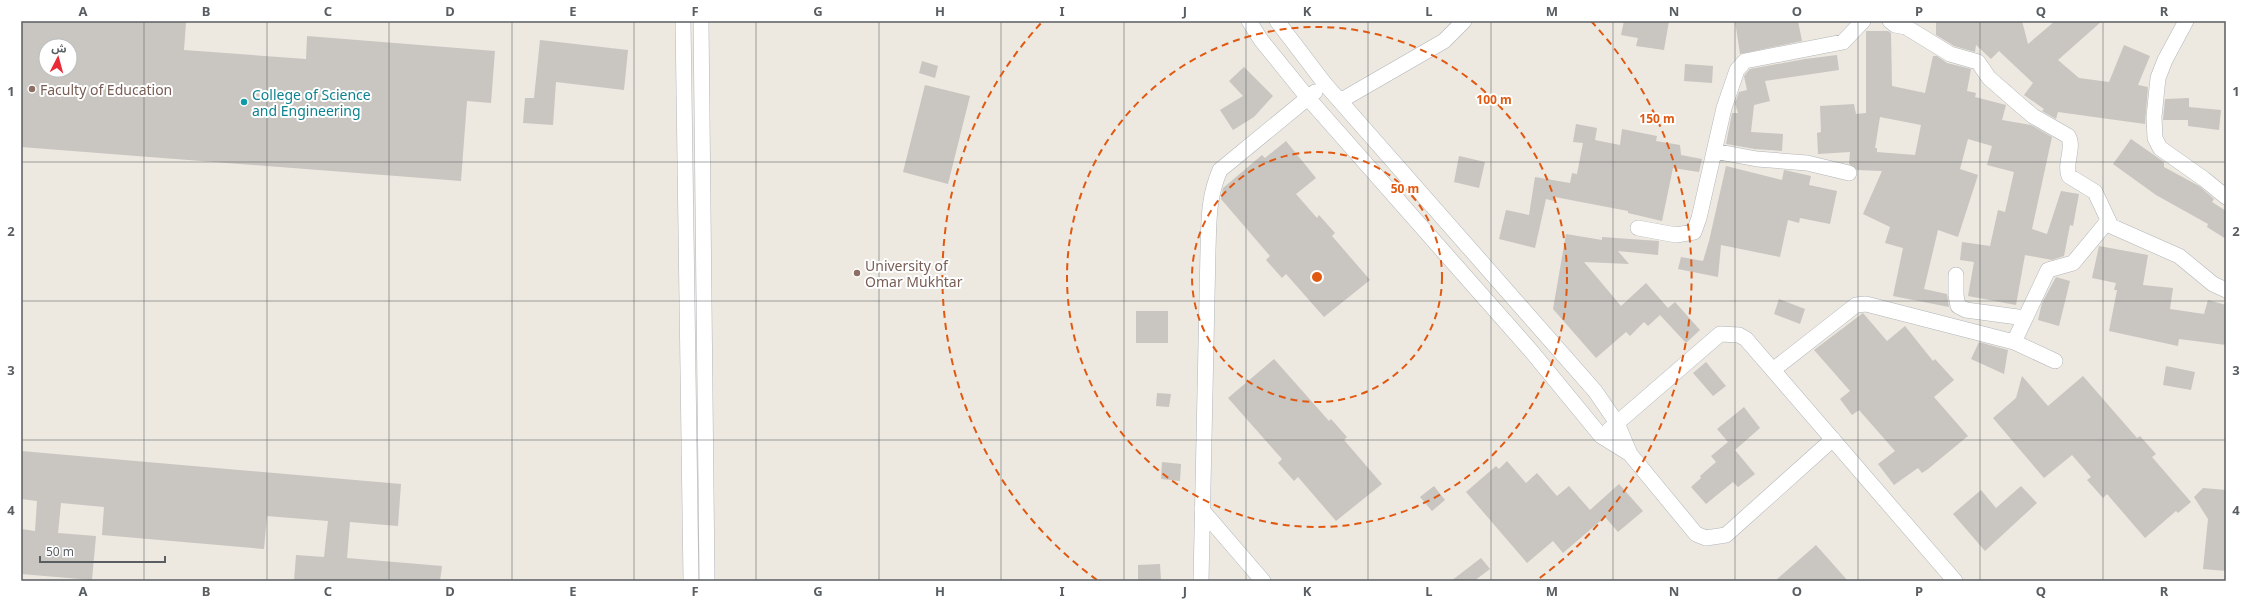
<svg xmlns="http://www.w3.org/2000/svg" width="2247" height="602" viewBox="0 0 2247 602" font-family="'Noto Sans','Noto Sans Arabic',sans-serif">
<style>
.building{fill:#c9c5c0;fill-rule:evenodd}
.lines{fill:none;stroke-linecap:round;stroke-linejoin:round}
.minor-casing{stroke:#b1b5b9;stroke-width:16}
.minor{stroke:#fff;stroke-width:15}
.grid{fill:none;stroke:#595e62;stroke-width:1;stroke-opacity:0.55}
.ring{fill:none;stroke:#e15910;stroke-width:2;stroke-dasharray:7 5}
.education-dot{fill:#8d6e63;stroke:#fff;stroke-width:1.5}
.culture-dot{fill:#0f9aa8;stroke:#fff;stroke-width:1.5}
.labels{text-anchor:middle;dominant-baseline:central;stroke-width:4;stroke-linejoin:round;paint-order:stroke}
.education-label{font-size:14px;fill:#785e54;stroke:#fff;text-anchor:start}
.culture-label{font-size:14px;fill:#0d838f;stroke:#fff;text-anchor:start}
.centre{fill:#e15910;stroke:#fff;stroke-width:2}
.ring-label{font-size:12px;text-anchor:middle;font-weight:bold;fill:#e15910;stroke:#fff;stroke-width:4;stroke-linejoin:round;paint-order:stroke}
.neatline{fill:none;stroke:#595e62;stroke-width:1.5}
.grid-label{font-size:13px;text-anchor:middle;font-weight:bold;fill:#595e62}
</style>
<rect width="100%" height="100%" fill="#ede8e0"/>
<!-- building -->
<path class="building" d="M21,21L186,22L184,50L306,59L307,36L495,51L491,103L467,101L461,181L21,147ZM46,46H70V70H46Z
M1624,21H1669L1664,50L1636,46L1638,38L1621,35Z
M1735,21H1798L1802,41L1740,54Z
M1936,21H2022L2028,44L2055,21H2102L2058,60L2079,78L2109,82L2124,45L2150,56L2138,85L2148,87L2145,124L2058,112L2056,119L2042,111L2044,109L2024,95L2033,83L1999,51L1991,59L1976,45L1975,52L1954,46L1936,35Z
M1866,31H1888L1891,33L1892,86L1925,93L1933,56H1937L1947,63L1971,69L1967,91L1976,93L1975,97L2006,105L2002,120L2031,125L2052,137L2032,229L2047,234L2061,191L2079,194L2073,226L2070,225L2064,256L2052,260L2025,255L2016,305L1968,296L1974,262L1960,260L1962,242L1990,246L1998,210L2005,212L2014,172L1987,165L1992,146L1968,139L1960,169L1978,175L1958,237L1938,230L1924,289L1947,294L1949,307L1893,296L1903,248L1885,243L1890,227L1863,214L1882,171L1857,170L1849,164L1850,152L1818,154L1817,133L1821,132L1820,106L1854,104L1856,114L1866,113ZM1880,117L1921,125L1915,155L1877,152V148H1875Z
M540,40L628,50L624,90L556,82L553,125L523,123L525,98H534Z
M1837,55L1839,70L1765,81L1770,101L1754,105L1751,132L1783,134L1782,151L1755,149L1726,144L1732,113H1738L1735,103L1739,92L1747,90L1744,76L1750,69L1805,59Z
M922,61L938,66L935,78L919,73Z
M1685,64L1713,66L1712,83L1684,81Z
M1244,67L1273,96L1254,117L1233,130L1220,110L1243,96L1229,81Z
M925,85L970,96L948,184L903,172Z
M2189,98V107L2221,110L2219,130L2188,126V120H2163L2165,99Z
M1576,124L1597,128L1595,140L1620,145L1622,129L1657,136L1656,141L1680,145L1681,155L1702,159L1699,172L1673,168L1662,221L1628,213V211L1555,197L1554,201L1546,199L1535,248L1499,239L1506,210L1529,215L1535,177L1570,183L1572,173L1577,174L1583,143L1573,142Z
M2131,139L2164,162V167L2199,186L2214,199L2212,202L2226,211V239L2207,227L2208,224L2156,195L2113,164Z
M1286,141L1316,178L1296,194L1317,218L1319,215L1335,233L1332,236L1370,280L1324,317L1286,274L1282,278L1266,260L1270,256L1221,199L1223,188L1262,155L1265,158Z
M1459,156L1485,162L1479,188L1454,182Z
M1726,166L1782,180L1784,170L1789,171L1811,176L1809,185L1837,191L1830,224L1800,218L1799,223L1788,220L1780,257L1721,245L1718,277L1678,269L1681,257L1703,261L1709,241Z
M1566,234L1602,240V237L1659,241L1658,255L1618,251L1629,264L1584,262L1621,306L1646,283L1668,308L1675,302L1700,330L1686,343L1660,315L1648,326L1644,322L1630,336L1626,332L1596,358L1553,309Z
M2099,246L2148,255L2143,285L2173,288L2170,309L2204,314L2208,300L2226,305V345L2179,339L2178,346L2109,331L2117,290H2114L2116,283L2092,278Z
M2056,277L2070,281L2059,326L2038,320L2042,303Z
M1779,299L1805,309L1800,324L1774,314Z
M1136,311H1168V343H1136Z
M1863,313L1887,341L1905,326L1933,361L1935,359L1954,380L1934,397L1968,436L1928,469L1922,473L1918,468L1894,485L1878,464L1895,451L1859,410L1852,415L1840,399L1850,391L1814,350Z
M1979,342L2008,350L2004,374L1971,359Z
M1274,359L1329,421L1331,419L1347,437L1344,440L1382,484L1336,521L1298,477L1294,481L1278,463L1282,459L1228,398Z
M1706,362L1726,386L1713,396L1693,373Z
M2166,366L2195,372L2191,390L2163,385Z
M2022,376L2048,406L2083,376L2137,438L2140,436L2156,454L2152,457L2191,502L2178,513L2176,511L2145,538L2107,494L2103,498L2087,480L2091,477L2072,455L2044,478L1993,418L2016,398Z
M1157,393L1171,394L1169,407L1156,406Z
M1744,407L1760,428L1735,450L1755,474L1738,487L1733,482L1706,504L1691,487L1701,478L1700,476L1716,462L1711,456L1728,442L1717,429Z
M21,451L401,484L398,526L350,522L347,558L442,566L440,581H294L296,555L324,557L328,521L267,516L264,549L102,535L104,507L61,503L58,533L96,536L92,580L21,574V529L35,531L37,501L21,499Z
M1507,461L1526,483L1537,473L1557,496L1569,486L1590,510L1619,484L1643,511L1618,532L1605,517L1563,553L1553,541L1527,563L1466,492L1496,466L1499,469Z
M1162,462L1181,464L1180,481L1161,479Z
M1434,486L1445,500L1432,511L1420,497Z
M2021,486L2037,503L1985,551L1953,514L1981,490L1996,508Z
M2203,488L2226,490V571L2203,569L2208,519L2194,497Z
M1816,545L1848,581H1775Z
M1481,558L1490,569L1474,581H1451Z
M1160,564L1161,581H1138V565Z"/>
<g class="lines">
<!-- minor casing -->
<g class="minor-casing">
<path id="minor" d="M683,21L691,581
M701,21L707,581
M1249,21L1261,40L1308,98L1532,352L1601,436L1630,454
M1277,21L1325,84L1595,391L1617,423L1630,454L1696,534L1706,538L1726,535L1833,439
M1890,21L1895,25L1906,27L1950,54L1978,62L1989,78L2020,105L2033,116L2068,136C2075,147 2064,163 2069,176L2095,192L2111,226L2179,256L2213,284L2226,290
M2186,21L2165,60L2158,78L2154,117L2155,138L2160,148L2204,179L2226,197
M1340,101L1444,41L1464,21
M1714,151L1757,159L1807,163L1849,173
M1638,228L1676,235L1694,232L1699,218L1724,108L1737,70L1745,61L1843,42L1863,21
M1956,275V295L1958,306L1966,310L2025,318
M2014,342L2048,270L2073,263L2107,222
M1773,370L1856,305L1866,304L2014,342L2055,361
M1609,430L1720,334L1739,335L1746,339L1955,581
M1202,510L1263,581
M1201,581L1208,250C1209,220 1208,198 1220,170L1315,92"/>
</g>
<!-- minor -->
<use href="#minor" class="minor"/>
</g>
<!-- grid -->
<path class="grid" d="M144,21V581M267,21V581M389,21V581M512,21V581M634,21V581M756,21V581M879,21V581M1001,21V581M1124,21V581M1246,21V581M1368,21V581M1491,21V581M1613,21V581M1735,21V581M1858,21V581M1980,21V581M2103,21V581M21,162H2226M21,301H2226M21,440H2226"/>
<!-- distance rings -->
<g class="ring">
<circle cx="1317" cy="277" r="125"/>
<circle cx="1317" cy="277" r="250"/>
<path d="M1097 580A375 375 0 0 1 1043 21M1591 21A375 375 0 0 1 1537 580"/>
</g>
<!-- markers -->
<g class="education-dot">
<circle cx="32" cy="89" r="4"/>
<circle cx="857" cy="273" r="4"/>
</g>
<circle class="culture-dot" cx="244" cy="102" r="4"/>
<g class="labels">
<!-- education labels -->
<g class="education-label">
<text x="40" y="89">Faculty of Education</text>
<text x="865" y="265">University of<tspan x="865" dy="16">Omar Mukhtar</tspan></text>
</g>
<!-- culture labels -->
<g class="culture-label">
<text x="252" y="94">College of Science<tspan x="252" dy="16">and Engineering</tspan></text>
</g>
</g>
<circle cx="1317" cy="277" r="6" class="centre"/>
<g class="ring-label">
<text x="1494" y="104">100 m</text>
<text x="1657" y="123">150 m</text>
<text x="1405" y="193">50 m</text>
</g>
<!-- border -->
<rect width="2247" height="602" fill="none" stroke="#ffffff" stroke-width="44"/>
<!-- north arrow -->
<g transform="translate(58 58) rotate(6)"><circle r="19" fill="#ffffff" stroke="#bdbfc0"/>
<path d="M0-3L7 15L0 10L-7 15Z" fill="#ea2937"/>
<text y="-6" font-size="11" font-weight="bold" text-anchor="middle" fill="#595e62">ش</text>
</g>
<!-- scale -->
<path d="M40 556v6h125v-6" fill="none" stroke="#595e62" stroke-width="2"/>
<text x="46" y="556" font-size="12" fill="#595e62" stroke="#ffffff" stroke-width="3" paint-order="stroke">50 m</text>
<rect x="22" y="22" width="2203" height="558" class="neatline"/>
<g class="grid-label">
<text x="83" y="16">A</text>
<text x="206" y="16">B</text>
<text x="328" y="16">C</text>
<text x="450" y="16">D</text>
<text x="573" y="16">E</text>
<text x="695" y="16">F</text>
<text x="818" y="16">G</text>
<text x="940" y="16">H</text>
<text x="1062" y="16">I</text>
<text x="1185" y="16">J</text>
<text x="1307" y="16">K</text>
<text x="1429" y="16">L</text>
<text x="1552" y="16">M</text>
<text x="1674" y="16">N</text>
<text x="1797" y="16">O</text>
<text x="1919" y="16">P</text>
<text x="2041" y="16">Q</text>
<text x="2164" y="16">R</text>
<text x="11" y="96">1</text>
<text x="2236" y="96">1</text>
<text x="11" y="236">2</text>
<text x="2236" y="236">2</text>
<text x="11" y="375">3</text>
<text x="2236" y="375">3</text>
<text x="11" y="515">4</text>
<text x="2236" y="515">4</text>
<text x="83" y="596">A</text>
<text x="206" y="596">B</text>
<text x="328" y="596">C</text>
<text x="450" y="596">D</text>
<text x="573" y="596">E</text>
<text x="695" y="596">F</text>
<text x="818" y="596">G</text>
<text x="940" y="596">H</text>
<text x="1062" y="596">I</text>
<text x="1185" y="596">J</text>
<text x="1307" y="596">K</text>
<text x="1429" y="596">L</text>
<text x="1552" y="596">M</text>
<text x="1674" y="596">N</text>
<text x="1797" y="596">O</text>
<text x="1919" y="596">P</text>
<text x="2041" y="596">Q</text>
<text x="2164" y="596">R</text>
</g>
</svg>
